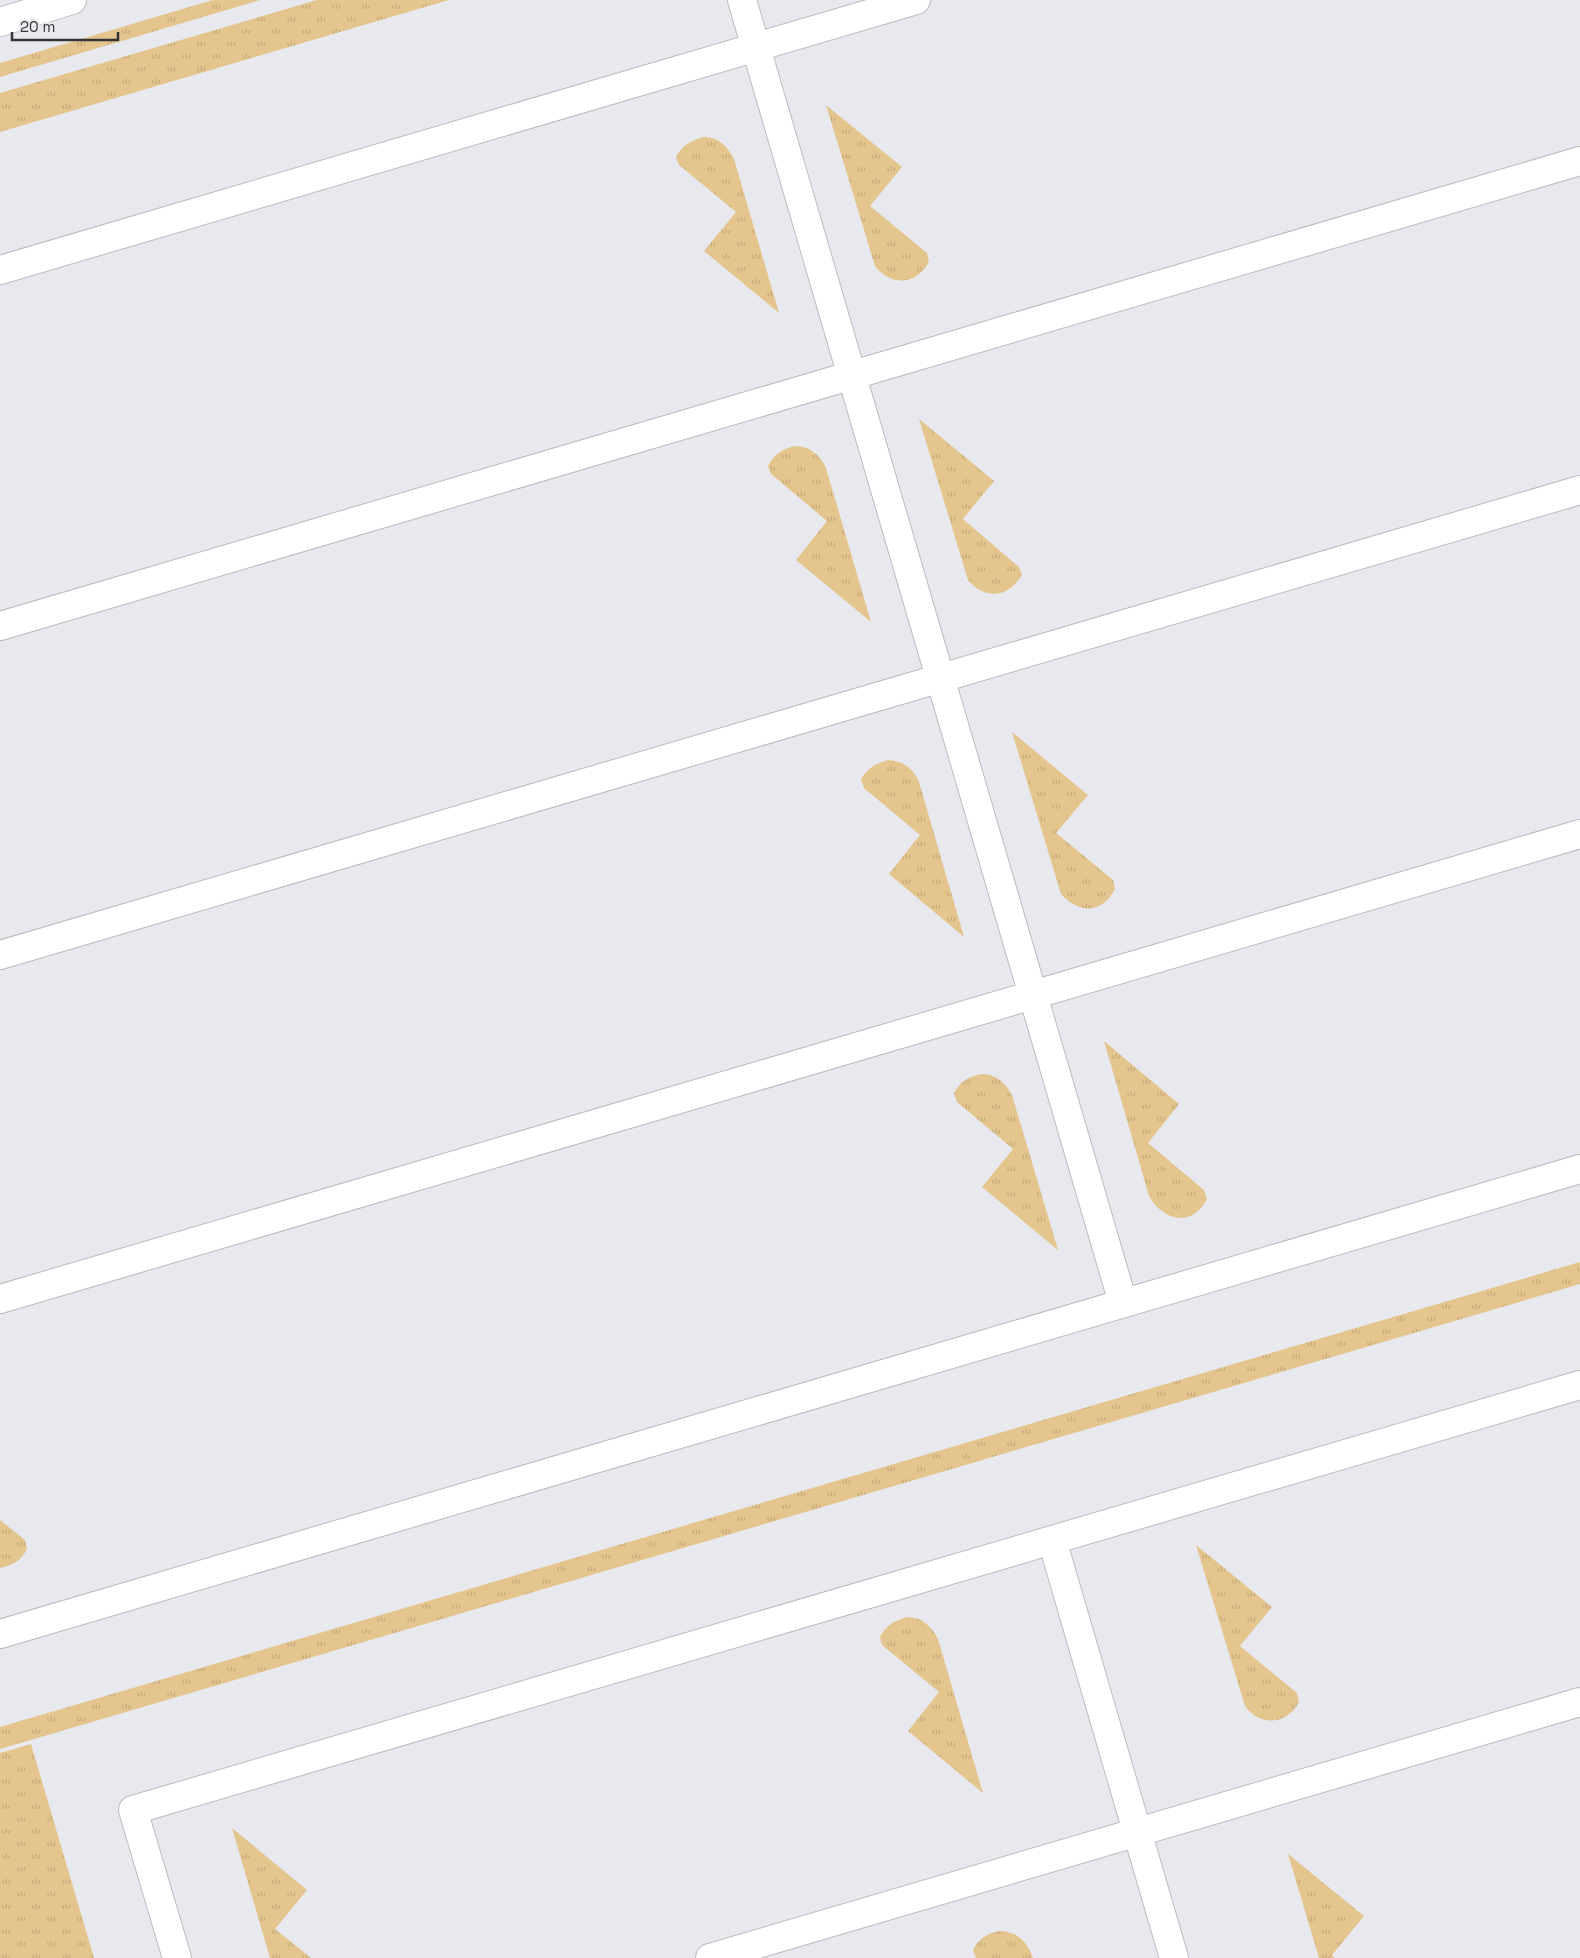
<svg xmlns="http://www.w3.org/2000/svg" width="1580" height="1958" viewBox="0 0 1580 1958" font-family="'Space Grotesk',sans-serif">
<style>
.grass{fill:url(#grass-tufts)}
.lines{fill:none;stroke-linecap:round;stroke-linejoin:round}
.minor-casing{stroke:#babcc0;stroke-width:30}
.minor{stroke:#fff;stroke-width:28}
</style>
<defs>
<pattern id="grass-tufts" width="24" height="20" patternUnits="userSpaceOnUse" patternTransform="scale(1.25)"><rect width="24" height="20" fill="#e5c58e"/><path d="M3 7l-1-3M5 7V3M7 7l1-3M15 17l-1-3M17 17v-4M19 17l1-3" fill="none" stroke="#c5aa7b"/></pattern>
</defs>
<rect width="100%" height="100%" fill="#e7e9ee"/>
<!-- grass -->
<path class="grass" d="M213,0H260L0,77V63Z
M317,0H449L0,132V93Z
M826,105L902,167L870,206L927,253L929,262C916,285 892,287 875,266Z
M703,137C719,137 727,146 734,159L779,313L704,251L736,212L679,165L676,157C682,145 691,141 703,137Z
M919,419L994,481L963,519L1019,567L1022,575C1008,598 985,600 968,580Z
M794,446C810,446 820,455 826,468L871,622L796,560L827,521L771,474L768,466C774,454 782,450 794,446Z
M1012,732L1088,795L1056,833L1113,880L1115,889C1102,914 1079,914 1061,894Z
M888,760C903,761 913,768 919,782L964,937L889,874L920,835L864,788L861,779C868,768 875,764 888,760Z
M1104,1041L1179,1104L1148,1143L1204,1190L1207,1199C1192,1228 1163,1221 1149,1196Z
M981,1074C996,1074 1005,1082 1012,1095L1058,1250L982,1187L1013,1149L957,1102L954,1093C961,1081 968,1077 981,1074Z
M1580,1262V1284L0,1749V1727Z
M0,1520L25,1540L27,1549C21,1561 13,1565 0,1568Z
M1196,1545L1272,1607L1240,1646L1297,1693L1299,1702C1287,1725 1260,1727 1245,1706Z
M907,1617C922,1617 931,1626 938,1639L983,1793L908,1731L939,1692L882,1645L880,1637C886,1625 894,1621 907,1617Z
M31,1744L94,1958H0V1753Z
M232,1828L307,1890L275,1929L311,1958H270Z
M1288,1854L1364,1916L1332,1955L1335,1958H1319Z
M999,1931C1017,1931 1028,1942 1033,1958H976L973,1950C979,1938 987,1934 999,1931Z"/>
<g class="lines">
<!-- minor casing -->
<g class="minor-casing">
<path id="minor" d="M742,0L1123,1303
M0,22L72,0
M0,270L916,0
M0,626L1580,161
M0,955L1580,490
M0,1299L1580,834
M1052,1540L1174,1958
M0,1634L1580,1169
M177,1958L133,1810L1580,1385
M710,1958L1580,1702"/>
</g>
<!-- minor -->
<use href="#minor" class="minor"/>
</g>
<!-- scale -->
<path d="M12 32v8h106v-8" fill="none" stroke="#353537" stroke-width="2.5"/>
<text x="20" y="32" font-size="15" fill="#353537" stroke="#e7e9ee" stroke-width="4" paint-order="stroke">20 m</text>
</svg>
